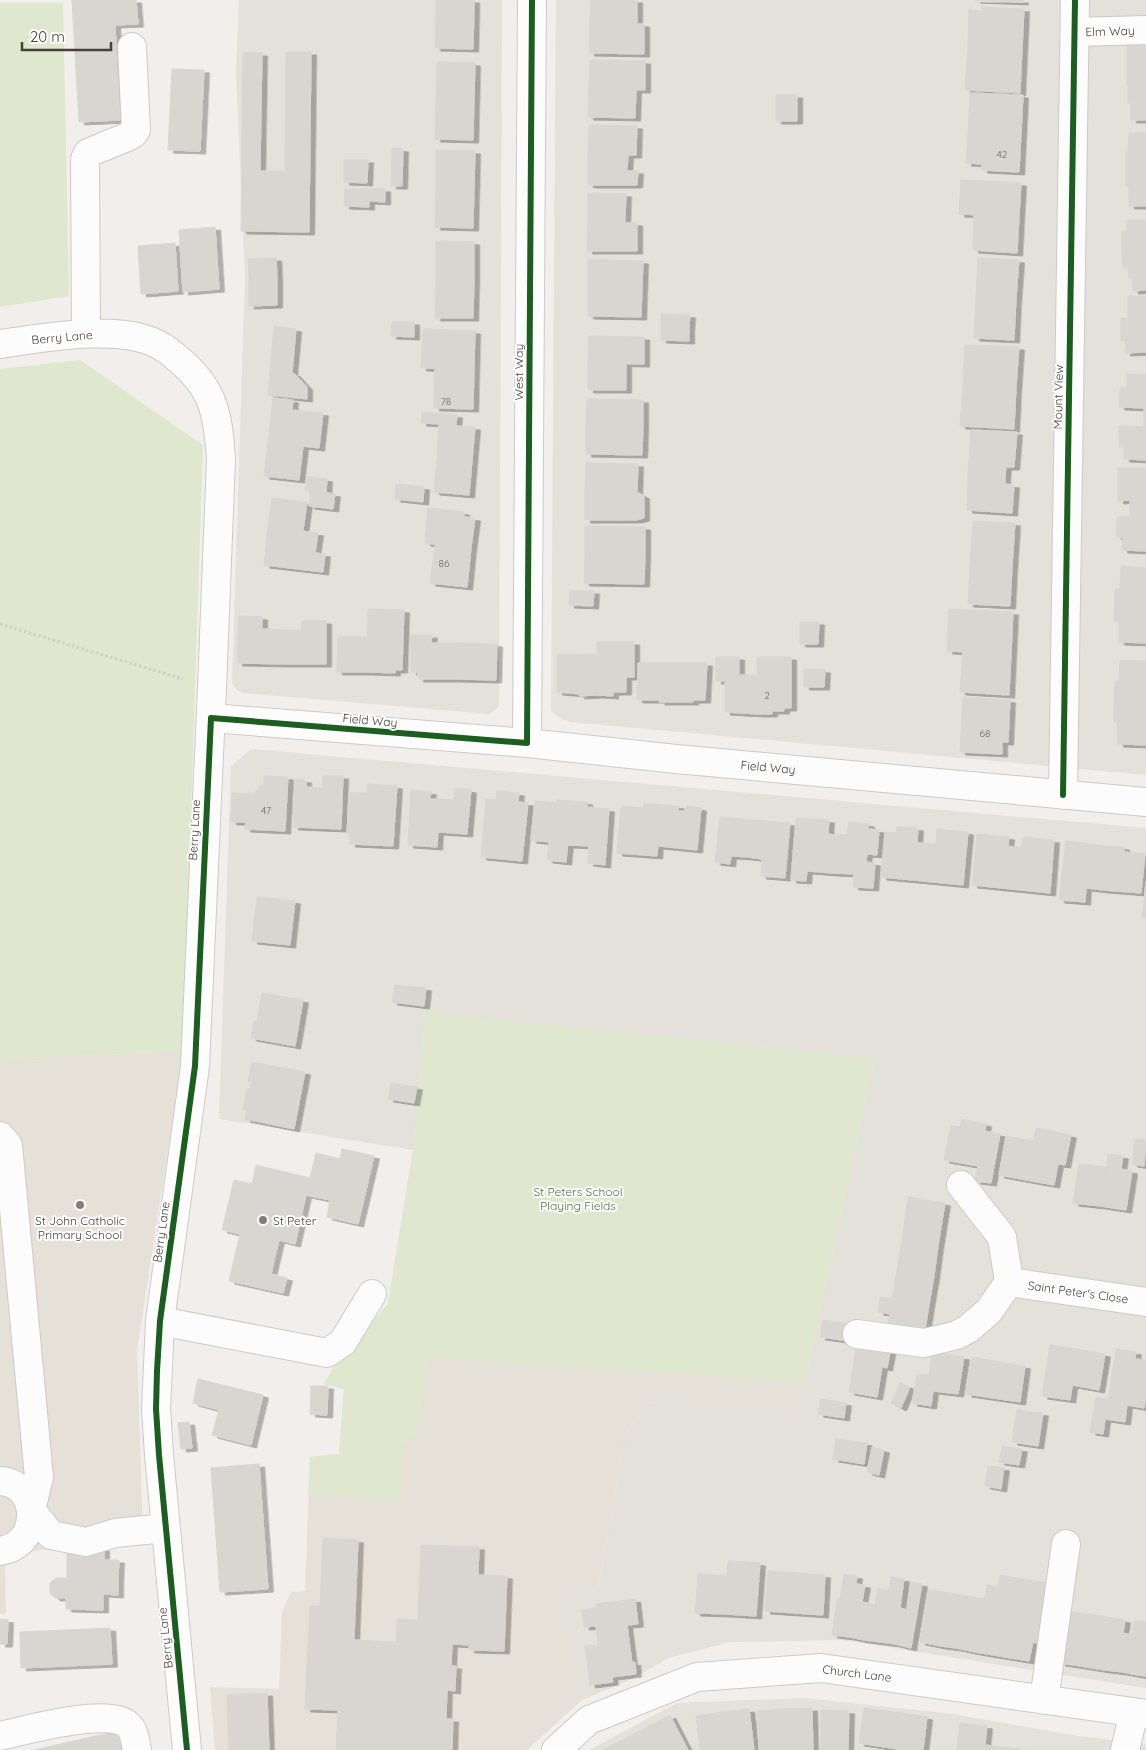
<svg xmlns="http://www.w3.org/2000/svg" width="1146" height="1750" viewBox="0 0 1146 1750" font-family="Quicksand,sans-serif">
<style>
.residential{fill:#e4e0da}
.education{fill:#e6e1d8}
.green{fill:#dfe7ce}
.building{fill:#d9d6d2;stroke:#d9d5d1;filter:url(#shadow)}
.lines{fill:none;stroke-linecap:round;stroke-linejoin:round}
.minor-casing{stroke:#cdcac7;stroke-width:30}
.path{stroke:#d1cecc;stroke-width:3;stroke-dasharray:2.5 2.5;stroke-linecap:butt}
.minor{stroke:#fdfcfc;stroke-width:28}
.cycleway-casing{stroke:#fff;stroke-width:9}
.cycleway{stroke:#1b5e20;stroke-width:6}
.poi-dot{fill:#827d77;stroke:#fff;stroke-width:2}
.labels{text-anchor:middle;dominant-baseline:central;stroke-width:4;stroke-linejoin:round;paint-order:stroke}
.number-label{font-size:10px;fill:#6c6760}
.street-label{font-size:12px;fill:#464038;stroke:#fff}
.park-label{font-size:12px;fill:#4d7132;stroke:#fff}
.poi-label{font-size:12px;fill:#464038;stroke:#fff}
</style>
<defs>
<filter id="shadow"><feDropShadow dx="5.5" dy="3" stdDeviation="0" flood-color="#0004"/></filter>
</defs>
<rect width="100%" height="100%" fill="#f1eeeb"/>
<!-- residential -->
<path class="residential" d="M239,0H502L499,706L490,714L243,693L237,690L232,683L245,278L236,72Z
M556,0H1146V775L571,722L560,718L551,711Z
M251,749L1146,828V1688L843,1640L729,1642L669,1658L632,1679L582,1700L554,1601L598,1588L626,1433L648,1402L791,1415L805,1382L875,1059L425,1012L413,1150L219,1119L231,766Z
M804,1698L953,1714L1078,1736L1146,1744V1750H589L677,1703Z"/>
<!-- education -->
<path class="education" d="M425,1012L875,1059L805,1382L791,1416L648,1402L626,1433L598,1588L555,1601L582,1700L527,1750H215L210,1687L279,1689L282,1612L291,1592L305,1591L310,1457L339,1454L344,1389L324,1384L335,1365L388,1304L413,1150Z
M183,1052L137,1351L143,1536L5,1555L6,1614H0V1059Z"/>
<!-- green -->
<path class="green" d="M0,3H63L69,296L0,307Z
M80,360L203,445L183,1052L0,1059V369Z
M425,1012L875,1059L805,1382L426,1358L420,1429L401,1448V1500L308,1494L310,1457L339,1454L344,1389L324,1384L335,1365L388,1304L413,1150Z"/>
<!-- building -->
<path class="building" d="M72,0H136L138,24L115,25L120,120L79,122Z
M436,0H474V11L436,10Z
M591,0H637V24L590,23Z
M975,0H1023V2Z
M982,7L1024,9L1022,50L968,47L969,10L982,11Z
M436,10L474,11L473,49L435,48Z
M590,23L644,24V54L589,53Z
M1127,46H1146V86H1127Z
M968,47L1022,50L1020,93L965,90Z
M286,52H311L309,232L241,231L243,53H262L260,171H285Z
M590,60L645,61V90L589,89Z
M437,62L475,63L474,101L436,100Z
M172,69L204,70L200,151L168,150Z
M1128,86H1146V120H1131V103H1128Z
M589,89L636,90L635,118L588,117Z
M970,93L1023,95L1021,134L968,132Z
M776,95H797V121H776Z
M436,100L474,101L473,140L435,139Z
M589,125L637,126L636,155H588Z
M968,132L1021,134L1019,172L982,170V164L966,163Z
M1129,133H1146V169H1126V152H1128Z
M392,148L403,149L402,186H391Z
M436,150L475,151L474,190L436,189Z
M588,155H628L627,171H638L637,185H588Z
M344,160H368L367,183L344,182Z
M1126,169H1146V206H1129V186H1126Z
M961,180L1021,183L1019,217L959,214Z
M345,189H385V202L369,201V207L344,206Z
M436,189L474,190L473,228L435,227Z
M588,193L626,194L625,222H588Z
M974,215L1019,217L1017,253L973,250Z
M1127,220H1146V250L1122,251V232H1127Z
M588,222L637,223V251H587Z
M215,227L219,289L183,292L179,230Z
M436,241L474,242V280L436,279Z
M175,243L178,291L141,294L138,246Z
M1146,250V290L1133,291L1132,278H1129L1128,267H1123L1122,251Z
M276,258L277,277L249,278L248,259Z
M978,258L1019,260L1016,299L976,297Z
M588,259L643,261L642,289L588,288Z
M277,277V305L249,306V278Z
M436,279L474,280L473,318H435Z
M588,288L642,289L641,317L588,316Z
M1128,296H1146V352L1125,353L1126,341H1121V318L1128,319Z
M976,297L1016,299L1014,340L974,338Z
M661,314L690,315L689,328L661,327Z
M392,322H414V337L391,336Z
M274,326L296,329L292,373L295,374L307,387V399L268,395Z
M661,327L689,328V341L661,340Z
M423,329L475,331L474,370L421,368Z
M589,336L644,337V364L588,363Z
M965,345L1019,347L1016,388L963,386Z
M588,363L626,364V390H588Z
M435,369L474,370L473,409L434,408Z
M1127,374L1146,375V419H1144V408L1119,407L1120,388H1127Z
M963,386L1016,388L1014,429L960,426Z
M273,398L293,400L292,410L323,413L319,448L268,442Z
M587,399L643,400V427L586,426Z
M422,412L457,415L456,426L475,427L472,461L437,458L439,424L421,423Z
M1144,419H1146V460L1124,459V447H1119V426L1144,427Z
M586,426L643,427L642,455L586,454Z
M971,430L1017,432L1014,467H1006L1005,476L968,474Z
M268,442L303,446L299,480L264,476Z
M437,458L472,461L469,495L434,492Z
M586,463L638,464L637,492L585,491Z
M1118,468H1146V509L1130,508V500L1118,501Z
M968,474L1005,476V484L1014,485L1012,513L967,510Z
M307,476L327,479L326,493L305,490Z
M396,484L424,487L423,502L395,499Z
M311,491L335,494L333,509L309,506Z
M585,491L637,492L644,496V518L636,520H585Z
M272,498L307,502L303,531L268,527Z
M428,508L464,512V517L475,518L471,548L425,543Z
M1130,508L1146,509V551L1122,550L1123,537H1116L1117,517H1129Z
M973,521L1015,523L1012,567L970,565Z
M585,526L645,527V556L585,555Z
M268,527L318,533L315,553L325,554L323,572L264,565Z
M435,544L471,548L467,587L430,583Z
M585,555L645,556L644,584L584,583Z
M970,565L1012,567L1010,606L968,604Z
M1121,566L1146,568V605H1115V589H1120Z
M570,591H594L593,606L569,605Z
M1115,605H1146V643L1119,642V621H1114Z
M368,609L404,610L402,670H395V673L366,672Z
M949,609L1013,612L1011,654L947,651Z
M239,616L262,617V629L285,630L283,664L237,663Z
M302,621H326V664H283L285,630H301Z
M800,622H819L818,644H800Z
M411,635H432L431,643H452V679H418V672H411Z
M338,637H367L366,672H337Z
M597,642H634V677H626V692H613V696L597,695Z
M452,643L497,644L496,680L452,679Z
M963,651L1011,654L1009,695L960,692Z
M596,654L597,695L579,696L580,694L557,692V655Z
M716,657H739V675H757V714L725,712V681H716Z
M757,657H791V708H784V711H772V714H757Z
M1120,660L1146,661V707L1114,706L1115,681H1119Z
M638,663H675V702H659L660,700H637Z
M675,663H707L705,700H693V702H675Z
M804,669L825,670L824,687H804Z
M963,697L1010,700L1008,742H1002V754L960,752Z
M1114,706L1146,707V745L1118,744L1117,722H1114Z
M264,776L288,777L285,831L245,829L246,822H231L232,793L255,794V791H259V786H264Z
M323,776H343L341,829L293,827L295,779L306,780V787L323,788Z
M368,784L397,786L393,846L350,844V834H347L349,793H367Z
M455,788L471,790L467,834L438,832L440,799L454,800Z
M411,790L431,792L430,799H440L437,847L408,845Z
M497,791L519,793L518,802L528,803L522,861L481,857L486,799L496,800Z
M557,800L572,801L566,862L547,860L549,842L531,840L535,801L557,803Z
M572,801L587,802V807L609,809L605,865L588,863L589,846L568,845Z
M644,803L661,805L657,856L617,853L621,806L643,808Z
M661,805L679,806L678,811H687V806L701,808L697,850L658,846Z
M720,817L751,820L747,857L731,856L730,864L715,862Z
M796,818L829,820L828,834L836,835L832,873L807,871L806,881L791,880Z
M751,820L790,823L785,878L761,876L762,859L747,857Z
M849,822L869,824L868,829L879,830L877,855L867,854L866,862L875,863L873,888L853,887L854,874L832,873L836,835H847Z
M897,827L918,828L917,843H926L923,881L881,877L885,832L896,833Z
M937,829L968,832L963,885L923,881L926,843L936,844Z
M977,834L1009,837L1008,846L1015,847L1011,889L972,885Z
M1023,837L1054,840L1050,893L1011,889L1015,847H1022Z
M1066,841L1107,846L1103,890L1086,888L1085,902L1059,900Z
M1107,846L1124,847V852L1145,854L1141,893L1103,890Z
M1146,882V918H1142Z
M257,897L295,901L290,945L252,941Z
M395,985L426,988L424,1006L392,1002Z
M262,993L303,1000L295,1046L251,1038L254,1021H257Z
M252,1062L305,1072L294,1129L245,1119L247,1110L243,1109L247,1089H250L252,1082L248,1081Z
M391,1083L417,1087L414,1103L388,1099Z
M962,1119L986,1124L985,1131L1000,1134L991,1183L975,1181L978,1166L944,1160L951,1125L960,1127Z
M1036,1128L1071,1135L1065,1165L1058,1164L1054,1185L1026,1180Z
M1006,1136L1034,1141L1026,1180L999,1175Z
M1135,1139L1146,1140L1144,1166L1132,1164Z
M342,1149L374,1156L358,1224L327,1217L330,1200L306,1195L295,1244L279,1240L271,1274L287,1278L283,1293L229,1281L240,1234L222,1230L234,1180L252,1184L256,1165L310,1178L316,1153L340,1159Z
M1108,1154L1123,1156L1121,1169L1132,1171L1126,1210L1100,1206Z
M1079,1164L1105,1167L1100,1206L1073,1203Z
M908,1197L945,1203L938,1246L902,1240Z
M902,1240L938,1246L934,1276L897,1270Z
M897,1270L934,1276L929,1305L892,1300Z
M880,1297L929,1305L925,1330L888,1324L890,1314L878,1312Z
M823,1320L852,1324L849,1341L820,1337Z
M857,1342L891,1347L887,1368L882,1367L877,1397L849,1392Z
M1050,1345L1078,1349L1070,1400L1042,1396Z
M1078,1349L1105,1354L1099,1390L1072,1385Z
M1116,1349L1136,1352L1135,1359L1146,1360V1396L1144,1408L1127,1405L1125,1422L1105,1419Z
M932,1352L964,1357L958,1394L933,1391L931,1406L912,1403L917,1374L929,1375Z
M972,1357L999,1362L993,1398L966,1394Z
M999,1362L1025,1366L1020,1402L993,1398Z
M198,1379L263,1395L251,1445L212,1435L219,1410L193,1403Z
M900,1383L910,1387L901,1408L891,1403Z
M311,1386H328L327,1415L310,1414Z
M1096,1397L1108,1399L1103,1434L1090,1432Z
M821,1399L846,1403L844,1418L818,1414Z
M1017,1409L1030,1412L1025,1444L1012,1442Z
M1030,1412L1043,1413L1038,1446L1025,1444Z
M189,1422L192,1448L181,1449L178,1423Z
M836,1439L867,1443L864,1464L833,1459Z
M1002,1446L1022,1449L1019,1465L999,1462Z
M872,1447L884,1450L879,1475L867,1472Z
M259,1464L268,1589L220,1592L211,1468Z
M988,1466L1004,1468L1001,1489L985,1486Z
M323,1538L358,1540L354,1640L396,1642L397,1619L418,1620L421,1545L479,1547L478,1575L507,1576L504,1651L469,1650V1645L452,1644L451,1666H456L455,1691L447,1690L446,1719H453L452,1750H336L338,1710L305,1709L310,1606H320Z
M67,1548H104V1560H119L118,1579L67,1578Z
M728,1561L760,1563L756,1616L724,1614Z
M768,1571L797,1573L794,1613L765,1611Z
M797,1573L825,1575L823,1615L794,1613Z
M698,1574L727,1576L724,1614L695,1613Z
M844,1574L857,1576L849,1637L832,1635L837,1599H840Z
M1000,1575L1053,1584L1042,1644L1033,1642L1029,1661L975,1652L987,1585L998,1587Z
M891,1577L904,1579L895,1644L880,1642Z
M56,1578L118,1579V1595L103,1594V1610L66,1609V1598H55L50,1593V1583Z
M911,1582L922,1584L911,1648L895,1644L901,1608L907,1610Z
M856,1584L865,1585L862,1602L869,1603L864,1640L849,1637Z
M877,1588L889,1590L880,1642L864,1640L869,1603L875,1605Z
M929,1590L950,1593L940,1646L920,1642Z
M950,1593L966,1596L956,1648L940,1646Z
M966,1596L985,1599L975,1652L956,1648Z
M635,1599L638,1624L627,1625L632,1663L635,1662L636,1674L612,1677L613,1682L590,1685L585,1646L598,1645L596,1626L584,1627L582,1610L596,1608V1604Z
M1069,1611L1088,1614L1080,1666L1060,1663Z
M1088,1614L1101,1616L1092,1668L1080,1666Z
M1101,1616L1114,1618L1105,1670L1092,1668Z
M1114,1618L1125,1620L1123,1633L1128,1634L1122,1672L1105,1670Z
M0,1619L8,1620L7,1644H0Z
M1134,1621L1146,1622L1137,1675L1122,1672L1128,1634H1132Z
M1146,1624V1676L1137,1675Z
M110,1628L112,1664L21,1668L20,1632Z
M267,1693L269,1750H229L227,1695Z
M812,1708L813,1750H787L785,1709Z
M864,1708L902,1713L897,1749L859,1743Z
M749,1709L754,1750H727L722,1712Z
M785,1709L787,1750H759L757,1711Z
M821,1710L849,1711L848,1750H820Z
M722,1712L727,1750H700L696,1716Z
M902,1713L927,1717L923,1750H896Z
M670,1715L688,1750H659L647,1727Z
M960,1723L987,1726L985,1745L1027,1750H957Z
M647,1727L659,1750H618L614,1744Z
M118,1731L122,1750H34Z
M614,1744L618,1750H603Z"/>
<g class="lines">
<!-- minor casing -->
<g class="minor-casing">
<path id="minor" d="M1075,32L1146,30
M86,333L85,159L88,153L127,137L133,134L136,130L132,47
M0,344C43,338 116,324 155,343C163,346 171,353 177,358C214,388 218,414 221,459L212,688L195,1066L160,1321L156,1409L159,1455L187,1750
M211,718L527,743L676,759L1146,802
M527,743L532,0
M1063,795L1075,0
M0,1136L8,1145L39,1477L31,1510L51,1535L86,1542L115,1533L165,1528
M1009,1282L1146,1302
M160,1321L327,1353L343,1342L372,1294
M857,1334L924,1343L957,1335L968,1329L989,1311L1009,1282L1002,1237L961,1185
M0,1481C41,1484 42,1545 0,1551
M1044,1700L1066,1544
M0,1736C25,1730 110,1707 128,1725C135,1731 135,1741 137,1750
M556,1750L589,1720L697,1677L821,1668L1146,1714
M1125,1750L1134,1712"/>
</g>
<!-- path -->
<path class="path" d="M0,624L183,679"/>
<!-- minor -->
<use href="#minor" class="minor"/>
<!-- cycleway casing -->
<g class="cycleway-casing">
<path id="cycleway" d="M1063,795L1075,0
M187,1750L159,1455L156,1409L157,1371L160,1321L195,1066L211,718L527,743L532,0"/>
</g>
<!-- cycleway -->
<use href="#cycleway" class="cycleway"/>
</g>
<!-- markers -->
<g class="poi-dot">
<circle cx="80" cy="1205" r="5"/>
<circle cx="263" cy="1220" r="5"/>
</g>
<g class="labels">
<!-- number labels -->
<g class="number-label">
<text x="1002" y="154">42</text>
<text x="446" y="401">78</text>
<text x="444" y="563">86</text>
<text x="767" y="695">2</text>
<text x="985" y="733">68</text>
<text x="266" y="810">47</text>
</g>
<!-- street labels -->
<g class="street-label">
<text transform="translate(1110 31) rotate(-2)">Elm Way</text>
<text transform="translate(62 337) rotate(-5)">Berry Lane</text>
<text transform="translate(518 372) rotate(-90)">West Way</text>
<text transform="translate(1058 397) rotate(-89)">Mount View</text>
<text transform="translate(370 720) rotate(5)">Field Way</text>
<text transform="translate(768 767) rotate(5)">Field Way</text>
<text transform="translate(194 830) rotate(-87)">Berry Lane</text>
<text transform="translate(161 1232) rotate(-82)">Berry Lane</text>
<text transform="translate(1078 1292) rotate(8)">Saint Peter's Close</text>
<text transform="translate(165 1638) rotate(-96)">Berry Lane</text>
<text transform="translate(857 1673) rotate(7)">Church Lane</text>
</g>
<!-- park labels -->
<g class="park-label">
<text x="578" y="1191">St Peters School<tspan x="578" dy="14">Playing Fields</tspan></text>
</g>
<!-- poi labels -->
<g class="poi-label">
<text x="80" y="1220">St John Catholic<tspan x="80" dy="14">Primary School</tspan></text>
<text x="273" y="1220" text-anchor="start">St Peter</text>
</g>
</g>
<!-- scale -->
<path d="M22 42v8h89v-8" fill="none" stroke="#464038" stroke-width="2.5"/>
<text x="30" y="42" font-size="15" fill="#464038" stroke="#ffffff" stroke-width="4" paint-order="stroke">20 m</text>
</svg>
